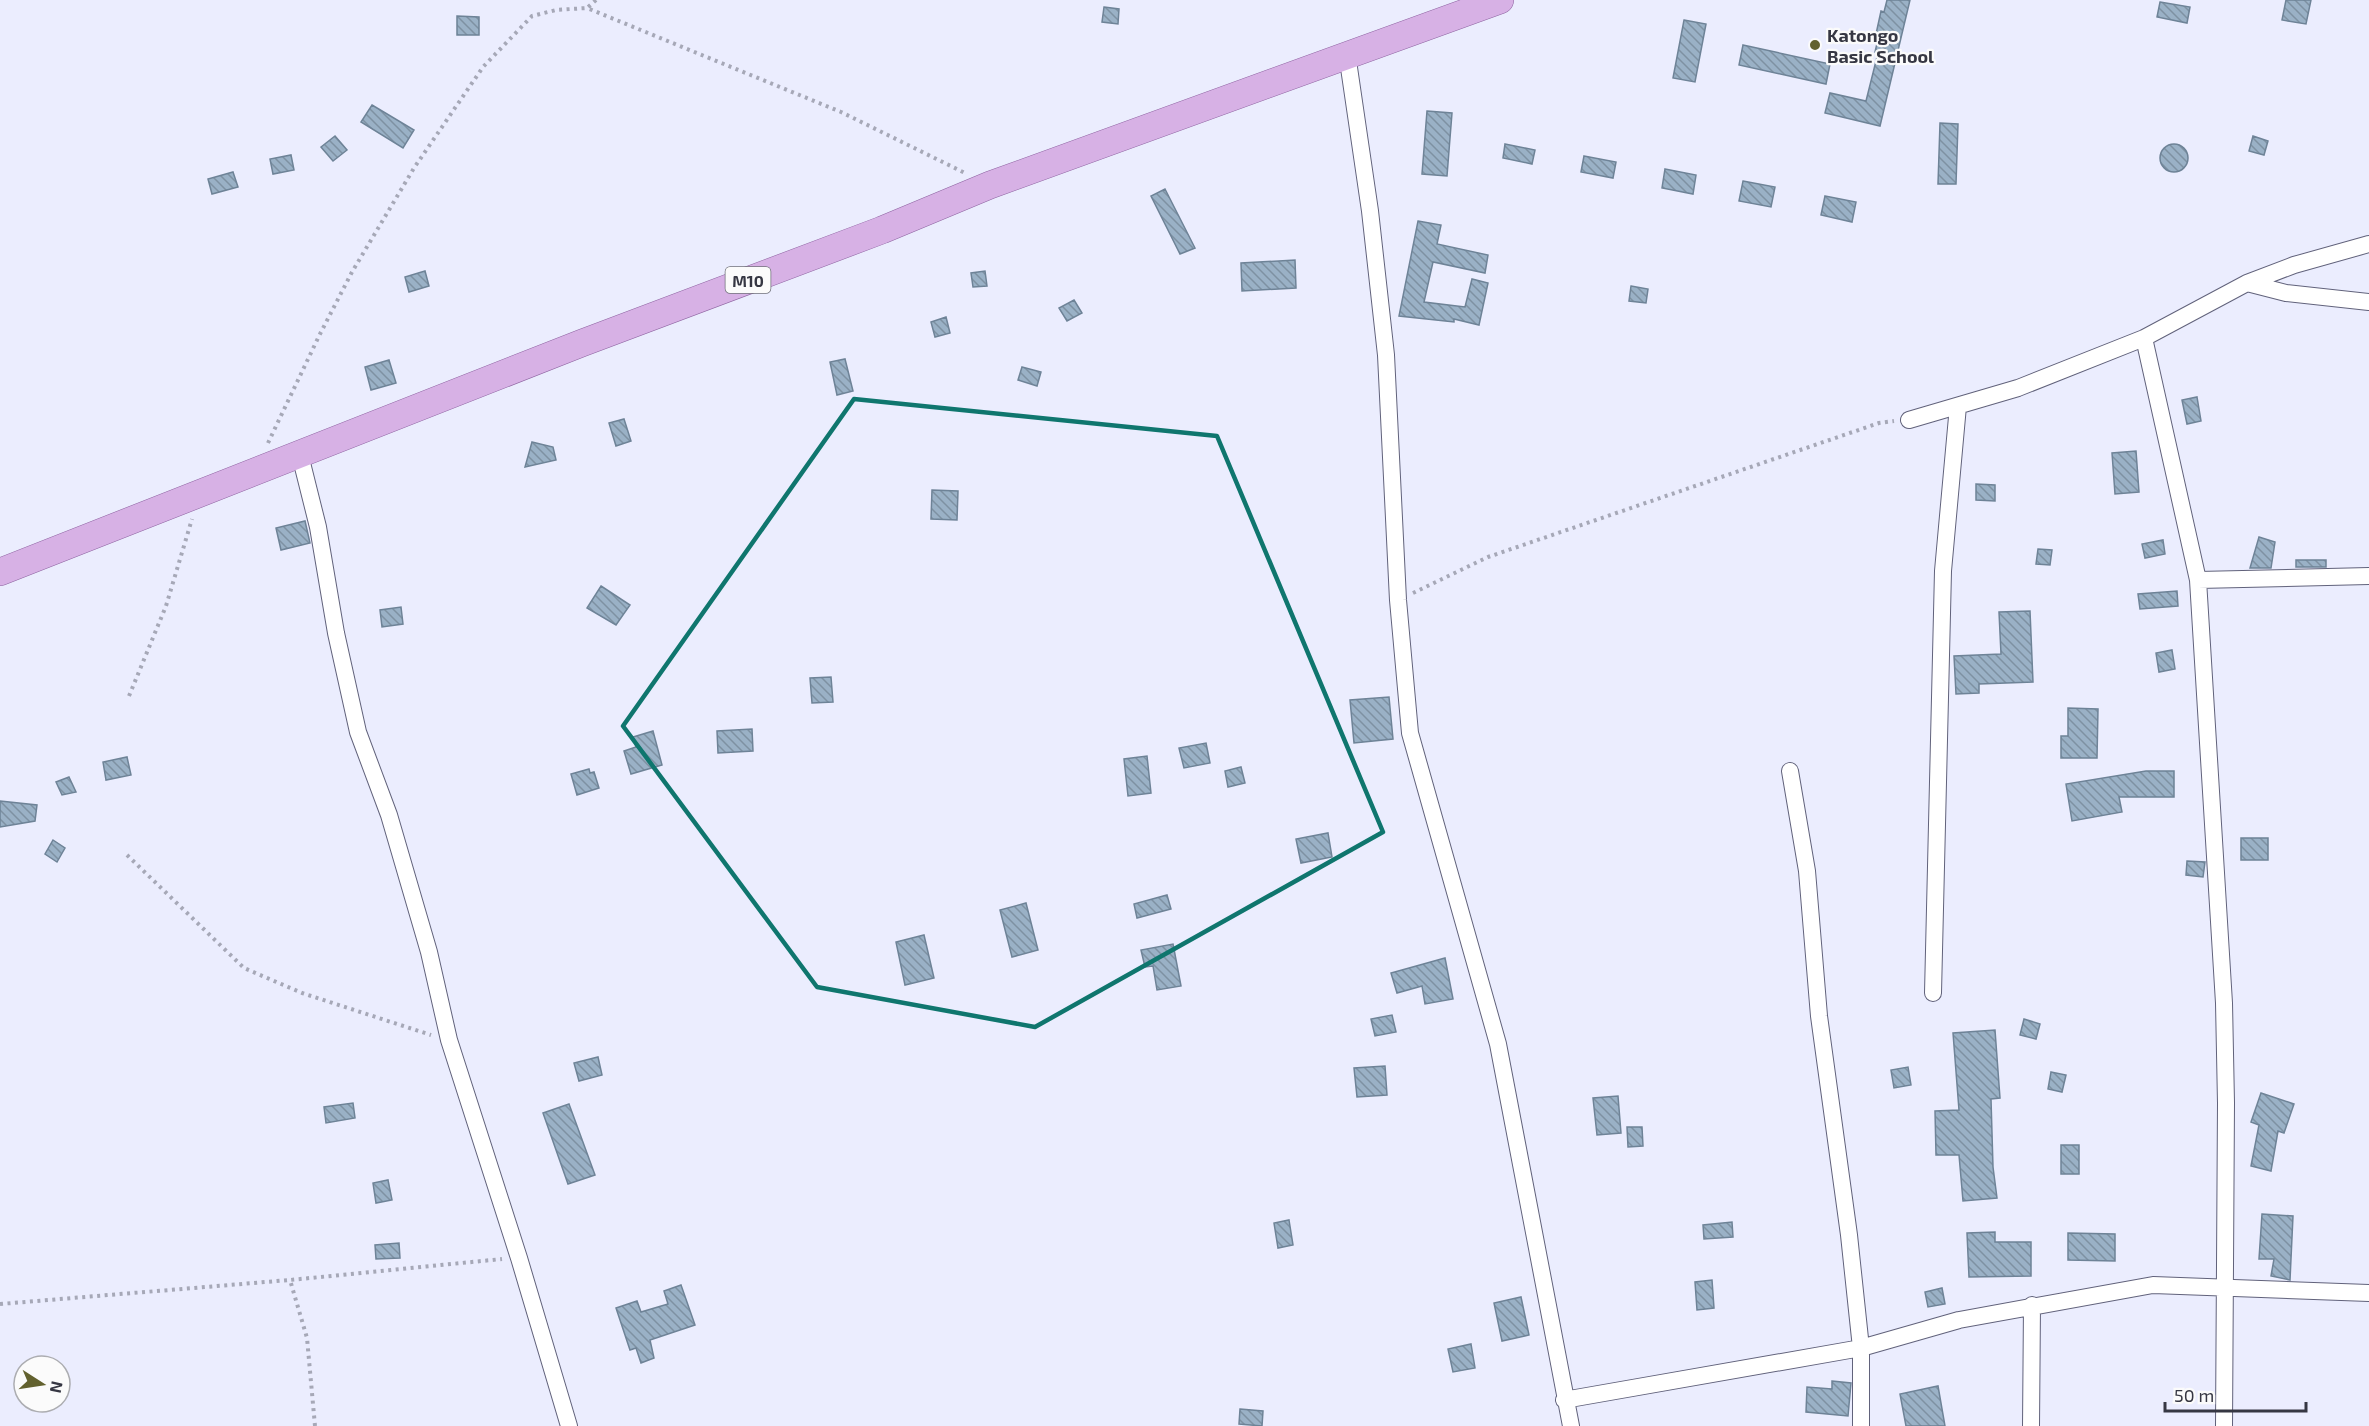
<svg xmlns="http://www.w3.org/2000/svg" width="2369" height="1426" viewBox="0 0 2369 1426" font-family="'Exo 2',sans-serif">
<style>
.building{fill:url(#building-back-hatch);stroke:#6e8397;stroke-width:1.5}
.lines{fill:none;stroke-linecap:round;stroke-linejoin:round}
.minor-casing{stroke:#61627b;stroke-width:18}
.primary-casing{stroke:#8e64a1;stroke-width:28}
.path{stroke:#a6a8b7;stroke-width:4;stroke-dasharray:3 4.5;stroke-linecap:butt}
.minor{stroke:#fff;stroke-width:16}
.primary{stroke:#d7b1e5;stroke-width:27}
.marked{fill:none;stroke:#0f766e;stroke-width:4.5;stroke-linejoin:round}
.poi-dot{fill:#62612e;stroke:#fbfbfb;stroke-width:2}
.labels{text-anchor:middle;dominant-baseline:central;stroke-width:4.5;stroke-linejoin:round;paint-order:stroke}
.shield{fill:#fbfbfb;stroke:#71727a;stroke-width:1.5}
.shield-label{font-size:16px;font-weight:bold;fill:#363743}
.poi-label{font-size:18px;font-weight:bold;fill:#363743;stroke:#fbfbfb;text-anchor:start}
</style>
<defs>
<pattern id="building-back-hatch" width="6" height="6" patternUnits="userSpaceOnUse" patternTransform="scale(1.5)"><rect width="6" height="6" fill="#9ab1c6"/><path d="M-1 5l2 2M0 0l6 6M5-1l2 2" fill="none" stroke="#7e91a2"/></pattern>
</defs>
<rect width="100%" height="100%" fill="#ebedfe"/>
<!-- building -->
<path class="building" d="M1887,0H1910L1880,126L1825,113L1830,93L1866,101L1878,53L1875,52L1879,35L1876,34L1881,11L1884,12Z
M2286,0H2311L2306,24L2282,20Z
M2160,2L2190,7L2187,23L2157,17Z
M1104,7L1119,9L1118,24L1102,22Z
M457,16L479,17V35H457Z
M1684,20L1706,24L1695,82L1673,78Z
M1743,45L1830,64L1826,84L1739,65Z
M372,105L414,130L403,148L361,122Z
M1427,111L1452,113L1447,176L1422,174Z
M1940,123L1958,124L1956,184H1938Z
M335,136L347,150L333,161L321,147Z
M2253,136L2268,141L2264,155L2249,151Z
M2160 158a14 14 0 1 1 28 0a14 14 0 1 1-28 0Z
M1505,144L1535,150L1532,164L1503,158Z
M291,155L294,170L273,174L270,159Z
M1584,156L1616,162L1613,178L1581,172Z
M1665,169L1696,175L1693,194L1662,188Z
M233,172L238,187L212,194L208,179Z
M1743,181L1775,187L1771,207L1739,201Z
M1165,189L1195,248L1180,254L1151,196Z
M1825,196L1856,202L1852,222L1821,215Z
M1418,221L1441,225L1437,244L1488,255L1485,273L1433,262L1424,302L1465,307L1472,279L1488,283L1479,325L1454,319V322L1399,316Z
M1295,260L1296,288L1242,291L1241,263Z
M425,271L429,286L409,292L405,277Z
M985,271L987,286L973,287L971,273Z
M1631,286L1648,289L1646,303L1629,301Z
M1074,300L1082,313L1067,321L1059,308Z
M946,317L950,333L935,337L931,322Z
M845,359L853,391L837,395L830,362Z
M389,360L396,383L371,390L365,367Z
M1022,367L1041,372L1037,386L1018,380Z
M2197,397L2201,421L2187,424L2182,400Z
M624,419L631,441L616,446L609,423Z
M532,442L553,447L556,460L525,467Z
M2136,451L2139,492L2115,494L2112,453Z
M1976,484L1995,485V501L1976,500Z
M932,490L958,491L957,520L931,519Z
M305,521L310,543L281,550L276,528Z
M2259,537L2275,542L2271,568H2250Z
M2163,540L2165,554L2145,558L2142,544Z
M2038,549L2052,550L2050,565L2036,564Z
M2296,560H2326V567H2296Z
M601,586L630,605L616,625L587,608Z
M2177,591L2178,606L2140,609L2138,594Z
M401,607L403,624L382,627L380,610Z
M2030,611L2033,682L1979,684V693L1956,694L1954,656L2001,654L1999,612Z
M2172,650L2175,669L2159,672L2156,653Z
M831,677L833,702L812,703L810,678Z
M1389,697L1393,739L1354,743L1350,700Z
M2068,708L2098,709L2097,758H2061V736H2068Z
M752,729L753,751L718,753L717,731Z
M653,731L662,765L631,774L624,751L636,747L633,737Z
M1206,743L1210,763L1184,768L1179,748Z
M1147,756L1151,793L1128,796L1124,759Z
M127,757L131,775L106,780L103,762Z
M1241,767L1245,783L1228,787L1225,771Z
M589,769L590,773L594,772L599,788L577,795L571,774Z
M2146,771H2174V797H2119L2122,812L2072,821L2066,784Z
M69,777L76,792L62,795L56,782Z
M0,801L37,805L35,821L0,827Z
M1328,833L1332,857L1301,863L1296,839Z
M2241,838H2268V860H2241Z
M53,840L65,848L57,862L45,854Z
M2187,861L2205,862L2203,877L2186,875Z
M1167,895L1171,909L1137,918L1134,904Z
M1026,903L1038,950L1012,957L1000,910Z
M924,935L934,978L905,985L896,942Z
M1173,944L1181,986L1157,990L1153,966L1145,967L1141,950Z
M1445,958L1453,999L1425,1004L1422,986L1397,993L1391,973Z
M1392,1015L1396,1032L1375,1036L1371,1019Z
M2024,1019L2040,1024L2036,1039L2020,1035Z
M1995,1030L2000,1098L1991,1099L1993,1167L1997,1198L1963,1201L1959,1155H1936L1935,1111L1959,1110L1953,1033Z
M598,1057L602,1075L579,1081L574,1063Z
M1385,1066L1387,1095L1357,1097L1354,1068Z
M1908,1067L1911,1085L1894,1088L1891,1070Z
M2051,1072L2066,1075L2062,1092L2048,1089Z
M2261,1093L2294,1104L2284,1133L2278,1131L2271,1171L2251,1166L2259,1125L2251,1122Z
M1618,1096L1621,1133L1597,1135L1593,1098Z
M353,1103L355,1118L326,1123L324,1107Z
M569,1104L595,1175L568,1184L543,1113Z
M1627,1127H1642L1643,1146L1628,1147Z
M2061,1145H2079V1174H2061Z
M388,1180L392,1200L376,1203L373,1183Z
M2262,1214L2293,1216L2290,1280L2271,1276L2274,1259H2259Z
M1289,1220L1293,1245L1278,1248L1274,1223Z
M1732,1222L1733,1237L1704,1239L1703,1225Z
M1995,1232V1242H2031V1276L1969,1277L1967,1233Z
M2068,1233L2115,1234V1261L2068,1260Z
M399,1243L400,1258L376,1259L375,1245Z
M1712,1280L1714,1308L1697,1310L1695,1282Z
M681,1285L695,1325L650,1340L654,1358L641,1363L636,1348L630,1350L616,1308L637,1301L641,1312L668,1304L664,1291Z
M1942,1288L1945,1304L1928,1307L1925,1292Z
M1521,1297L1529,1335L1502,1341L1494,1303Z
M1471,1344L1475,1368L1453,1372L1448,1349Z
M1832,1381L1851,1383L1848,1416L1806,1412L1807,1387L1832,1389Z
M1938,1386L1945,1426H1906L1900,1394Z
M1240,1409L1263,1411L1262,1426L1239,1424Z"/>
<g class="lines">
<!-- minor casing -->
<g class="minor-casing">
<path id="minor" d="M1347,54L1370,211L1386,355L1398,600L1410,733L1498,1044L1571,1426
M2247,283L2286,293L2369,302
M2144,338L2198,580
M1909,420L2018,388L2144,338L2247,283L2294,265L2369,244
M300,455L318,527L336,633L358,732L389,815L429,952L449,1040L519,1258L569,1426
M1790,771L1807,871L1819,1016L1849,1235L1861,1348V1426
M1933,993L1943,571L1958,406
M1564,1400L1861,1348L1959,1320L2153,1285L2369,1293
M2031,1426L2032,1305
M2224,1426L2226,1103L2224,1003L2198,580L2369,576"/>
</g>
<!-- primary casing -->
<g class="primary-casing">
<path id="primary" d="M0,572L582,343L882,230L990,185L1500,0"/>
</g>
<!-- path -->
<path class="path" d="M596,0L587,8L841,112L965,173
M268,443L319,336L352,272L414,168L483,67L532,16L556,10L587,8
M1413,593L1488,557L1879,423L1894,421
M129,696L166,606L192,519
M127,855L244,968L302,993L431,1035
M0,1304L290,1280
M315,1426L307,1338L290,1280L502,1259"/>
<!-- minor -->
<use href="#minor" class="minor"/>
<!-- primary -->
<use href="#primary" class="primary"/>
</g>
<!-- marked area -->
<path class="marked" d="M854,399L1217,436L1383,832L1035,1027L817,987L623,726Z"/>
<!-- markers -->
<circle class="poi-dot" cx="1815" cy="45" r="6"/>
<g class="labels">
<!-- shield labels -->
<rect class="shield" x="725.5" y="267" width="45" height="26" rx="4.5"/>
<g class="shield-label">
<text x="748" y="280">M10</text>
</g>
<!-- poi labels -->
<g class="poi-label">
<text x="1827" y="35">Katongo<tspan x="1827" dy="21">Basic School</tspan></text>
</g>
</g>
<!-- north arrow -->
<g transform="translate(42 1384) rotate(102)"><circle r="28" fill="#fbfbfb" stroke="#acadb1" stroke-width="1.5"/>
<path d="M0-4.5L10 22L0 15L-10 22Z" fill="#62612e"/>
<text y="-9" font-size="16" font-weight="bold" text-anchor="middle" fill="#363743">N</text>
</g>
<!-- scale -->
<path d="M2165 1402v9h141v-9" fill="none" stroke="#363743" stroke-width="3"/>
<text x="2174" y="1402" font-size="18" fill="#363743" stroke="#fbfbfb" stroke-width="4.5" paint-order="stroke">50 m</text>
</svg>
